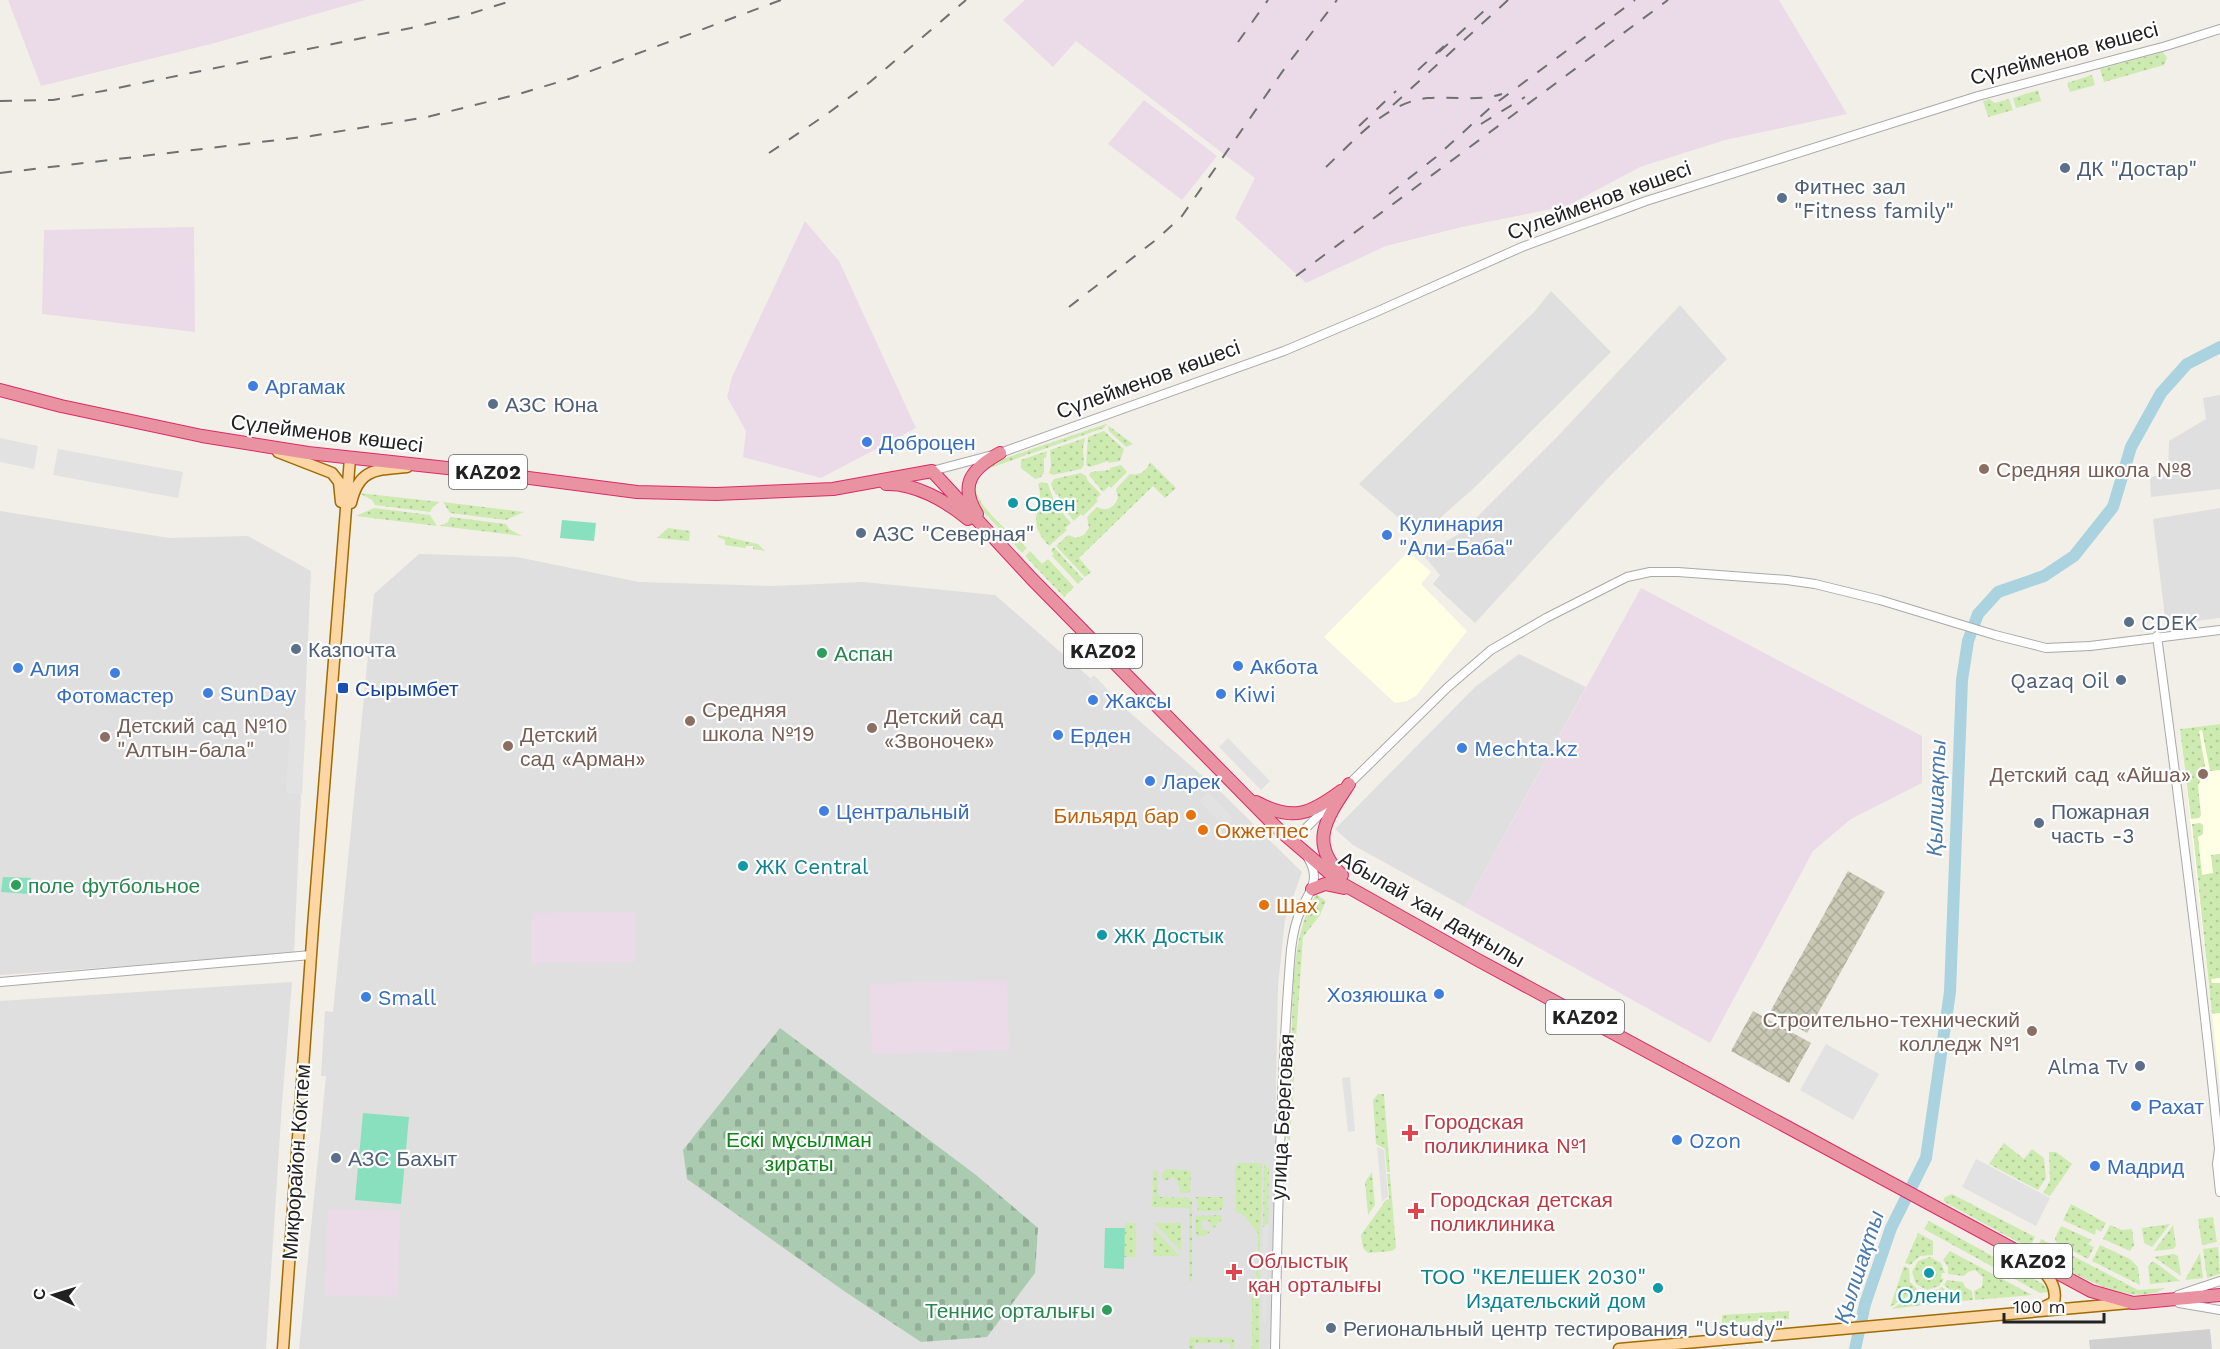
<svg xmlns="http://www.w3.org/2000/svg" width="2220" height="1349" viewBox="0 0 2220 1349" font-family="'Work Sans',sans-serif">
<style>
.residential{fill:#e0dfdf}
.industrial{fill:#ebdbe8}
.education{fill:#ffffe5}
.religious{fill:#d0d0d0}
.construction{fill:url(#construction-cross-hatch)}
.grass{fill:url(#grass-dots)}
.cemetery{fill:url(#cemetery-stones)}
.pitch{fill:#88e0be}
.parking{fill:#e2e2e2}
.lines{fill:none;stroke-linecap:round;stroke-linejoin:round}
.river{stroke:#aad3df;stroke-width:12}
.minor-casing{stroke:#a9a9a9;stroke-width:10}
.major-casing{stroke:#a06b00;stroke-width:13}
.highway-casing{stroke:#dc2a67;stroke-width:14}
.minor{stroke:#fff;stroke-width:8}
.major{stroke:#fcd6a4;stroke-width:10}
.highway{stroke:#e892a2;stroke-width:12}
.rail{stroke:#707070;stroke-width:2;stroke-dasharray:12 12;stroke-linecap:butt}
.service-dot{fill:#5c6f8a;stroke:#fff;stroke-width:2}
.shop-dot{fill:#3f7fe0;stroke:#fff;stroke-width:2}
.education-dot{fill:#8d6e63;stroke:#fff;stroke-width:2}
.culture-dot{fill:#0f9aa8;stroke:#fff;stroke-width:2}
.leisure-dot{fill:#2e9e5b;stroke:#fff;stroke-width:2}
.transit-dot{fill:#1a4fb4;stroke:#fff;stroke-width:2}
.food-dot{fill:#e8710a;stroke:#fff;stroke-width:2}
.health-dot{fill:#e0444e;stroke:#fff;stroke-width:2}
.labels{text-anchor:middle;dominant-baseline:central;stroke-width:4.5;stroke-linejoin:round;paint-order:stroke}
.shield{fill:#fff;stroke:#646464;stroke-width:1.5}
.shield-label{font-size:20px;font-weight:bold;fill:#222}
.street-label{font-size:21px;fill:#222;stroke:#fff}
.service-label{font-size:21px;fill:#4e5e75;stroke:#fff;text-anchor:start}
.shop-label{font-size:21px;fill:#366cbe;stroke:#fff;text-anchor:start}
.education-label{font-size:21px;fill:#785e54;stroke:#fff;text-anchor:start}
.culture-label{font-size:21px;fill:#0d838f;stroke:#fff;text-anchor:start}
.leisure-label{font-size:21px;fill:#27864d;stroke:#fff;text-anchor:start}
.transit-label{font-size:21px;fill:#164399;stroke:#fff;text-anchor:start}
.food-label{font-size:21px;fill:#c56008;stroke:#fff;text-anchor:start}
.health-label{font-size:21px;fill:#be3a42;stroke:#fff;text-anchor:start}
.park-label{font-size:21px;fill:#0c8416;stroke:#fff}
.water-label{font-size:22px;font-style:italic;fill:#4a7aab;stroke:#fff}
</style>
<defs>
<pattern id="construction-cross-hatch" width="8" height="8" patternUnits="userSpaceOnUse" patternTransform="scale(1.5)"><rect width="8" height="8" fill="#c7c7b4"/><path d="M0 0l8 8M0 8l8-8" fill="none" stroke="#abab9a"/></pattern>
<pattern id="grass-dots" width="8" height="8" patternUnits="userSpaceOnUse" patternTransform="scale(1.5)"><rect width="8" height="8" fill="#cdebb0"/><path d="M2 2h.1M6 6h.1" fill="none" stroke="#b0c997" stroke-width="1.8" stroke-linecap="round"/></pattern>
<pattern id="cemetery-stones" width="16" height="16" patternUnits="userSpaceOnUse" patternTransform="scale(1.5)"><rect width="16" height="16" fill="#aacbaf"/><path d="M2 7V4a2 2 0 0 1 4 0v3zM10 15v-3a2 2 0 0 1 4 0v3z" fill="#92ae96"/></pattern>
</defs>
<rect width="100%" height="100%" fill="#f2efe9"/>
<!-- residential -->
<path class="residential" d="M1551,291L1611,352L1474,488L1423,533L1399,518L1359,484L1535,311Z
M1680,305L1727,359L1608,478L1475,623L1433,584L1440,575L1423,555L1462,532L1559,435Z
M2220,395V489L2151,497L2150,478L2168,471L2169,441L2206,419L2203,398Z
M2220,508V618L2166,625L2153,519Z
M0,511L169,538L248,536L311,571L294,954L0,975Z
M419,554L517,557L639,582L774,586L863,582L995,595L1222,793L1302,872L1285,920L1278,985L1271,1349H299L326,1076H321L325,1011L333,1012L374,594Z
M1519,654L1586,687L1465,907L1353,845L1335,829L1475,687Z
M292,982L282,1104L266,1349H0V1001Z"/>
<!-- industrial -->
<path class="industrial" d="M8,0H365L215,43L41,86Z
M1025,0H1779L1847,114L1725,140L1640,167L1567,206L1462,227L1386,246L1306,283L1235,218L1255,178L1076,41L1053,67L1003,20Z
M1144,100L1217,156L1182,200L1108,144Z
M805,221L839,261L916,428L821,478L743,457L746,431L727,397L732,377Z
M194,227L195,332L42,314L44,230Z
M1641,588L1922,736V783L1851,819L1813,851L1710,1043L1465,907Z
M635,912V962L532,963V913Z
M1007,980L1009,1050L872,1054L870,984Z
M328,1209L400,1211L398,1297L325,1295Z"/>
<!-- education -->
<path class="education" d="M1408,552L1431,572L1421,584L1467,631L1416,696L1407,701L1395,703L1324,637Z
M2220,724V1087L2180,729Z"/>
<!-- religious -->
<path class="religious" d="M2210,1329L2212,1349H2090L2089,1340Z"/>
<!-- construction -->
<path class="construction" d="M1848,871L1885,892L1807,1033L1770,1012Z
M1753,1011L1811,1043L1789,1083L1731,1051Z"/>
<!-- grass -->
<path class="grass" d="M2163,52L2167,58L2164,65L2104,82L2100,69Z
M2092,75L2095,85L2070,92L2067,83Z
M2038,90L2041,101L2016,108L2013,98Z
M1989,99L1995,103L2009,99L2013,110L1988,117L1983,101Z
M1106,424L1133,444L1126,447L1109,431L1108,425H1106L1104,428L987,469C956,489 997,519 1011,535L1017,530L1025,539L1022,543L1027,548L1022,553L975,503L973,476L994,462Z
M1104,431L1124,449L1120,461L1109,463L1108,461L1090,467L1086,465L1088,437Z
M1085,438L1083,448L1084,465L1081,469L1053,475L1049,473L1051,466L1050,450Z
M1047,451L1046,458H1044C1043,469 1048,476 1035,479L1021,468V460Z
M1150,462L1176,488L1165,498L1153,486L1079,558L1091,572L1085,577L1056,546L1068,535L1076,538L1084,535L1089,528L1087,517L1097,507C1106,512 1114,508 1118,498L1116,489L1130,474C1140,476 1147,471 1150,462Z
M1121,465L1127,472L1111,488L1109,486L1103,492L1089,475L1091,472L1110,470V468Z
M1081,473L1086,476L1088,481L1101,494L1096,499L1098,501L1083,516L1081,514L1074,521L1062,507L1058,494L1056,495L1051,484L1054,479Z
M1042,482L1048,484L1055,504L1071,523L1065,528L1067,530L1049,546C1022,516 1047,511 1038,484Z
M359,493L440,502L433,507L430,512L375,505L372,500Z
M443,502L524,512L506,520L450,513Z
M374,508L430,515L437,526L356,516Z
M450,517L506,524L509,529L522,536L440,526L448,522Z
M668,528L690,531L689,541L657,538Z
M718,535L758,544L765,551L753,549V546H746L745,548L725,545V540L718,537Z
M1054,547L1083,579L1078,584L1052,556L1054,554L1051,551Z
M1030,551L1042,564L1048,559L1074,587L1064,597L1025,556Z
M2220,724V770L2210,771L2202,730L2199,731L2206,772L2198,785L2201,815L2199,818L2191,819L2180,729Z
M2200,823L2203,825V834L2198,837L2202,875L2213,873L2211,855L2220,854V978L2211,979L2212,983H2220V1013L2212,1014L2192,824Z
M1316,894L1326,901L1320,915L1303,937L1295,1053L1291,1049C1294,997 1289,941 1316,894Z
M1295,1062L1290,1141L1286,1137L1290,1067L1291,1063Z
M1378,1094H1384L1390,1172H1387L1385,1149L1376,1144L1373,1100Z
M2004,1143L2024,1159L2032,1149L2044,1158L2046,1178L2038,1190L1989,1164Z
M2049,1152H2056L2072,1164L2050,1196L2043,1193L2050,1181Z
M1238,1163H1262L1260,1254H1258V1233L1244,1215L1236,1212L1235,1167Z
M1264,1164L1269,1168L1268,1224L1263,1227Z
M1153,1169L1158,1172V1194L1160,1197L1189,1198L1192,1201V1281H1189V1208L1152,1207Z
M1166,1169L1187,1170L1191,1172L1190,1193H1181L1177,1181L1173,1177L1163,1182L1162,1174Z
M1372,1172L1375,1205L1368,1215L1365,1182Z
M1387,1174H1390L1396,1248L1392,1251L1368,1253L1363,1248L1361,1235L1386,1200L1389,1199Z
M1952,1194L2035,1237L2029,1248L1943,1201L1945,1197Z
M1196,1197H1223V1207L1220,1211H1198Z
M2071,1204L2106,1223L2101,1232L2096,1229L2095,1235L2063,1220Z
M1221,1215L1223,1218L1213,1229L1209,1221L1205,1220L1201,1223L1202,1229L1211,1231L1205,1236H1198L1196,1233L1195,1218L1197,1216Z
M2213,1217L2217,1242L2202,1245L2198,1219Z
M1929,1221L2043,1284L2050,1292L2040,1293L1924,1229Z
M1125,1223H1136L1135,1257H1124Z
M1154,1223H1181V1251Z
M2170,1224L2152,1247L2144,1243L2142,1228Z
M2110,1225L2122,1230L2132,1229L2134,1245L2130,1251L2103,1239Z
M2173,1225L2176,1246L2173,1249L2154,1251Z
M2061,1226L2092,1240L2088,1244L2094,1247L2088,1259L2056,1242L2055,1238Z
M1153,1228L1180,1256H1153Z
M1918,1233L1933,1241V1255L1920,1256L1910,1265L1905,1263Z
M2041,1239L2138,1290L2165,1288C2131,1311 2066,1269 2036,1252Z
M2100,1245L2130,1259L2138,1267L2140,1285L2092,1261Z
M2218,1247L2220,1274L2207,1278L2203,1249Z
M1950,1251L2032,1295L1975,1300L1974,1291L1982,1287L1983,1277L1975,1270L1968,1272L1964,1276L1948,1274V1267L1943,1260Z
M2200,1253L2203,1278L2185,1280Z
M2174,1254L2178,1256L2181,1276L2154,1257Z
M1930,1257L1941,1263L1945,1273H1942L1941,1278L1944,1279L1939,1286L1927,1290L1916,1284L1912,1272L1918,1261Z
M2153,1261L2180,1281L2150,1284L2148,1266Z
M1256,1266H1260L1259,1349H1252V1283H1256Z
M1904,1266L1909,1268L1910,1282L1918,1290L1890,1307Z
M1947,1280L1963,1282L1965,1287L1972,1291L1973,1300L1963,1301L1944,1285Z
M1942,1287L1960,1302L1934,1304L1933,1292Z
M1922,1291L1931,1292L1932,1304L1891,1309Z
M1789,1311V1319L1722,1323V1315Z
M1189,1337L1232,1338L1234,1339L1235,1346L1231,1349L1229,1343H1195L1194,1349H1189Z"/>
<!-- cemetery -->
<path class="cemetery" d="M780,1028L976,1175L1038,1228L1035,1273L987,1337L921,1342L844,1291L687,1179L683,1150Z"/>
<!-- pitch -->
<path class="pitch" d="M562,520L596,523L594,541L560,538Z
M3,877L31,878L30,894L1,892Z
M363,1113L409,1117L401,1204L355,1200Z
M1105,1228H1125L1124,1269L1104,1268Z"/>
<!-- parking -->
<path class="parking" d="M0,438L38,446L34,469L0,462Z
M58,449L183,472L178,498L53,475Z
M1094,675L1122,705L1115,711L1087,682Z
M290,720H306L302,794L286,793Z
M1228,738L1270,781L1261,790L1219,747Z
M1208,792L1234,819L1225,828L1199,801Z
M1826,1044L1879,1074L1853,1120L1800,1090Z
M1350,1077L1355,1131L1348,1132L1342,1078Z
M1377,1147L1384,1150L1388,1196L1382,1202Z
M1976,1159L2050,1198L2036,1226L1962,1187Z
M1268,1224L1266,1325L1262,1319L1263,1227Z"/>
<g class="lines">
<!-- river -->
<path class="river" d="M1855,1349L1865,1304L1891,1228L1926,1158L1950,992L1962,680L1968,641L1978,614L1998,592L2044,576L2074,556L2113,507L2131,447L2161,393L2187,364L2220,347"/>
<!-- minor casing -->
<g class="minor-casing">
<path id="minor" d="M932,471L1000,453L1284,351L1376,312L1522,247L1646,201L1978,96L2166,46L2220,29
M2157,636C2180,807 2202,978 2219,1149L2217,1164L2220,1192
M1345,788L1448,687L1491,650L1546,618L1627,577L1650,572H1678L1787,580L1815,584L1880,600L1995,635L2046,648L2090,646L2220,630
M1292,842L1332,802
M0,982L311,955
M2178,1295L2220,1281
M2179,1303L2220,1310
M1275,1349C1278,1220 1280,1091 1290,961C1291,946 1293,931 1298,917C1306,894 1323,882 1308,858"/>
</g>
<!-- major casing -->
<g class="major-casing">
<path id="major" d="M278,452L332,473L339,482L341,502
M351,503C359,468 376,470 407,467
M2036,1263C2046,1274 2058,1285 2054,1302L2040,1309
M283,1349L313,927L350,458
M1619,1349L2130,1303"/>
</g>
<!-- highway casing -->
<g class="highway-casing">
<path id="highway" d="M0,390L61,406L202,436L308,453L475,471L637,492L716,494L833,489L932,471L1031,578L1278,829L1341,883L1476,959L2091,1291L2133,1303L2220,1295
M886,484C915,483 946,501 968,519
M977,514C958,484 973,468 1000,453
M1256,802C1293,822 1310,814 1341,791
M1342,875C1307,843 1328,816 1349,784
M1312,889L1325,884L1344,888"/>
</g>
<!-- minor -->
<use href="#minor" class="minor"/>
<!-- major -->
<use href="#major" class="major"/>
<!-- highway -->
<use href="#highway" class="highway"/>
<!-- rail -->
<path class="rail" d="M1238,42L1268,0
M1439,52L1485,10
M1418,70L1444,46
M0,101L53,100L103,91L411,28L466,15L514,0
M1393,105L1508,0
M1481,124L1525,97
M1359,126L1396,91
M769,153L827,114L870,82L966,0
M1326,167C1355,140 1386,102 1428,98C1453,96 1477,102 1502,94
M0,173L311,136L427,117L519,94L572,78L781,0
M1389,194L1436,157L1492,106L1635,0
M1296,276L1668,0
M1069,307L1157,239L1182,216L1287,65L1337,0"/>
</g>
<!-- markers -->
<g class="service-dot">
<circle cx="2065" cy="168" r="6"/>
<circle cx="1782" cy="198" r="6"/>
<circle cx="493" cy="404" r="6"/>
<circle cx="861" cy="533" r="6"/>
<circle cx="2129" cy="622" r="6"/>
<circle cx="296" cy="649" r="6"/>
<circle cx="2121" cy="680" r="6"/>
<circle cx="2039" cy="823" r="6"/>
<circle cx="2140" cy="1066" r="6"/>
<circle cx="336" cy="1158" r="6"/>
<circle cx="1331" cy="1328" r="6"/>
</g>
<g class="shop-dot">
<circle cx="253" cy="386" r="6"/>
<circle cx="867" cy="442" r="6"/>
<circle cx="1387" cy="535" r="6"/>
<circle cx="1238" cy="666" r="6"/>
<circle cx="18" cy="668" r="6"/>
<circle cx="115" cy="673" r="6"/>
<circle cx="208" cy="693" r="6"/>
<circle cx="1221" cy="694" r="6"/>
<circle cx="1093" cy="700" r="6"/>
<circle cx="1058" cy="735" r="6"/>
<circle cx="1462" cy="748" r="6"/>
<circle cx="1150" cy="781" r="6"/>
<circle cx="824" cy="811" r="6"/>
<circle cx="1439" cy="994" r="6"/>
<circle cx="366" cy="997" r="6"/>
<circle cx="2136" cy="1106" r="6"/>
<circle cx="1677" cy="1140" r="6"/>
<circle cx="2095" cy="1166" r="6"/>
</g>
<g class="education-dot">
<circle cx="1984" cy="469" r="6"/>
<circle cx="690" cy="721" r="6"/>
<circle cx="872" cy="728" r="6"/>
<circle cx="105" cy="737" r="6"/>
<circle cx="508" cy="746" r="6"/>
<circle cx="2203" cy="774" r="6"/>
<circle cx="2032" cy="1031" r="6"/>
</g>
<g class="culture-dot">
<circle cx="1013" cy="503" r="6"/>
<circle cx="743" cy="866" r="6"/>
<circle cx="1102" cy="935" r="6"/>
<circle cx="1929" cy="1273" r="6"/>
<circle cx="1658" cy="1288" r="6"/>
</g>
<g class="leisure-dot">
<circle cx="822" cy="653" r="6"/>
<circle cx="16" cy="885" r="6"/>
<circle cx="1107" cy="1310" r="6"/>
</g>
<rect class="transit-dot" x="337" y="682" width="12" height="12" rx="3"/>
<g class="food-dot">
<circle cx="1191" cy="815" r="6"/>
<circle cx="1203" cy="830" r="6"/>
<circle cx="1264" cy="905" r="6"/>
</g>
<g class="health-dot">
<path d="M1407 1124h6v6h6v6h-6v6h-6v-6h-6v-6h6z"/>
<path d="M1413 1202h6v6h6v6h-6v6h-6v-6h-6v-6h6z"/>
<path d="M1231 1263h6v6h6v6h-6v6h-6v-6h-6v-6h6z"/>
</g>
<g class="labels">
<!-- shield labels -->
<g class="shield">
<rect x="449" y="455" width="78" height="34" rx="4.5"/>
<rect x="1064" y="634" width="78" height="34" rx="4.5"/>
<rect x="1546" y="1000" width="78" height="34" rx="4.5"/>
<rect x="1994" y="1244" width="78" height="34" rx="4.5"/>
</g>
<g class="shield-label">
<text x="488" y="472">KАZ02</text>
<text x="1103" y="651">KАZ02</text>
<text x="1585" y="1017">KАZ02</text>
<text x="2033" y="1261">KАZ02</text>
</g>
<!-- street labels -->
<g class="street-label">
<text transform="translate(2064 53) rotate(-15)">Сүлейменов көшесі</text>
<text transform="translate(1599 200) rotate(-20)">Сүлейменов көшесі</text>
<text transform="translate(1148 379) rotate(-20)">Сүлейменов көшесі</text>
<text transform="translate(327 433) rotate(7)">Сүлейменов көшесі</text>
<text transform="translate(1432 909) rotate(30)">Абылай хан даңғылы</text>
<text transform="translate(1282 1117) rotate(-87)">улица Береговая</text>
<text transform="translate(296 1162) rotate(-86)">Микрорайон Коктем</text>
</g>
<!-- service labels -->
<g class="service-label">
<text x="2077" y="168">ДК "Достар"</text>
<text x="1794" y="186">Фитнес зал<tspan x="1794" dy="24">"Fitness family"</tspan></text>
<text x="505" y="404">АЗС Юна</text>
<text x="873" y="533">АЗС "Северная"</text>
<text x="2141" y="622">CDEK</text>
<text x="308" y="649">Казпочта</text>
<text x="2109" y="680" text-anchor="end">Qazaq Oil</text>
<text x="2051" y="811">Пожарная<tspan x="2051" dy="24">часть -3</tspan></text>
<text x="2128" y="1066" text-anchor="end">Alma Tv</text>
<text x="348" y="1158">АЗС Бахыт</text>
<text x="1343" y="1328">Региональный центр тестирования "Ustudy"</text>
</g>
<!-- shop labels -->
<g class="shop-label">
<text x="265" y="386">Аргамак</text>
<text x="879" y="442">Доброцен</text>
<text x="1399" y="523">Кулинария<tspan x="1399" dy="24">"Али-Баба"</tspan></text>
<text x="1250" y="666">Акбота</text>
<text x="30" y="668">Алия</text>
<text x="220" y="693">SunDay</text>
<text x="1233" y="694">Kiwi</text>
<text x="115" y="695" text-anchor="middle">Фотомастер</text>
<text x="1105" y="700">Жаксы</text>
<text x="1070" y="735">Ерден</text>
<text x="1474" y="748">Mechta.kz</text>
<text x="1162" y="781">Ларек</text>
<text x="836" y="811">Центральный</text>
<text x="1427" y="994" text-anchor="end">Хозяюшка</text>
<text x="378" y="997">Small</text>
<text x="2148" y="1106">Рахат</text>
<text x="1689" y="1140">Ozon</text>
<text x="2107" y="1166">Мадрид</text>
</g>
<!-- education labels -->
<g class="education-label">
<text x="1996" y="469">Средняя школа №8</text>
<text x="702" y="709">Средняя<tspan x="702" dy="24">школа №19</tspan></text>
<text x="884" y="716">Детский сад<tspan x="884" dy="24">«Звоночек»</tspan></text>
<text x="117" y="725">Детский сад №10<tspan x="117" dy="24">"Алтын-бала"</tspan></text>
<text x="520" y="734">Детский<tspan x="520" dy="24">сад «Арман»</tspan></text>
<text x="2191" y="774" text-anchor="end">Детский сад «Айша»</text>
<text x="2020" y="1019" text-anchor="end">Строительно-технический<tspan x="2020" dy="24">колледж №1</tspan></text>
</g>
<!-- culture labels -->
<g class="culture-label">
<text x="1025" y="503">Овен</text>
<text x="755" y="866">ЖК Central</text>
<text x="1114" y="935">ЖК Достык</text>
<text x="1646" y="1276" text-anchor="end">ТОО "КЕЛЕШЕК 2030"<tspan x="1646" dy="24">Издательский дом</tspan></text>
<text x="1929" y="1295" text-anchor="middle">Олени</text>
</g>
<!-- leisure labels -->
<g class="leisure-label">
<text x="834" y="653">Аспан</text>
<text x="28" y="885">поле футбольное</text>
<text x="1095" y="1310" text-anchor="end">Теннис орталығы</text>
</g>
<!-- transit labels -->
<g class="transit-label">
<text x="355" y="688">Сырымбет</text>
</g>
<!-- food labels -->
<g class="food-label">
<text x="1179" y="815" text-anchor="end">Бильярд бар</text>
<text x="1215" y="830">Окжетпес</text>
<text x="1276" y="905">Шах</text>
</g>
<!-- health labels -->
<g class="health-label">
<text x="1424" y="1121">Городская<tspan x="1424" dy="24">поликлиника №1</tspan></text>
<text x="1430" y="1199">Городская детская<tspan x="1430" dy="24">поликлиника</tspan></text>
<text x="1248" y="1260">Облыстық<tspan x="1248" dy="24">қан орталығы</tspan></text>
</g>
<!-- park labels -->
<g class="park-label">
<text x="799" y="1139">Ескі мұсылман<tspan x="799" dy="24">зираты</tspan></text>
</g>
<!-- water labels -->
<g class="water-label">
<text transform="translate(1936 798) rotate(-88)">Қылшақты</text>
<text transform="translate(1859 1267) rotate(-72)">Қылшақты</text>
</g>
</g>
<!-- north arrow -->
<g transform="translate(54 1295) rotate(274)" stroke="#ffffff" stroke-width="4.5" paint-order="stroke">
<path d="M0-4.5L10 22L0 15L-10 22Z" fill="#222222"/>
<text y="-9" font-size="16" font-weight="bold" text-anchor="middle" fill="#222222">С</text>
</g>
<!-- scale -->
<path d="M2004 1313v9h100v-9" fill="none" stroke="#222222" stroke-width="3"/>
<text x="2013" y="1313" font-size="18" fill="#222222" stroke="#ffffff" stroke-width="4.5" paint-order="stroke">100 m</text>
</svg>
